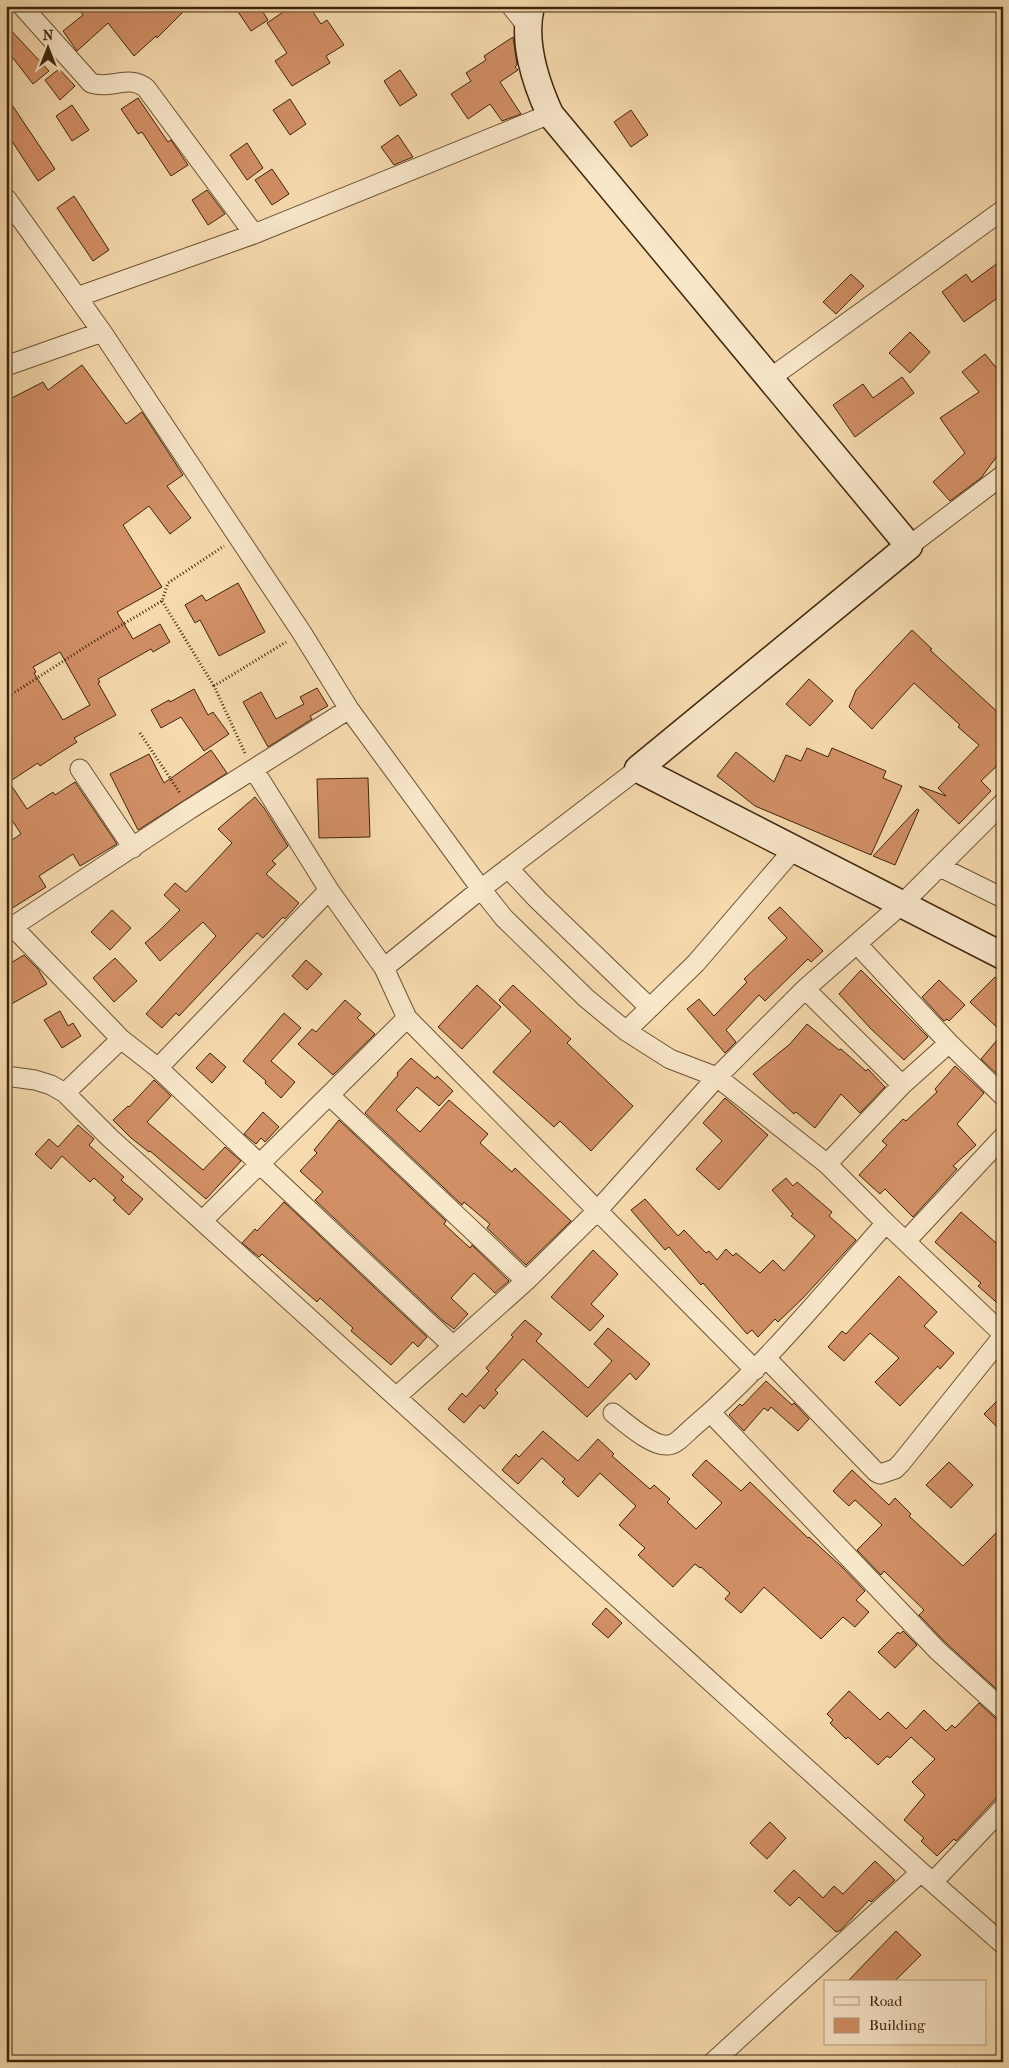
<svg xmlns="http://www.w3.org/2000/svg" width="1009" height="2068" viewBox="0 0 1009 2068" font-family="'IM FELL French Canon',serif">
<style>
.building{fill:#d28f66;stroke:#3e250c;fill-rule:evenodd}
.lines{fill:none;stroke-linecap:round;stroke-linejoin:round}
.street-casing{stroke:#6c5234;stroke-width:21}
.secondary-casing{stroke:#3e250c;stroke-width:29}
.path{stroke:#3e250c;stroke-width:3;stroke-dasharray:1 2.5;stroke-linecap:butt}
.street{stroke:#f9e7ca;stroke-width:19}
.secondary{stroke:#f9e7ca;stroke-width:26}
</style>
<rect width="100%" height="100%" fill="#f6daae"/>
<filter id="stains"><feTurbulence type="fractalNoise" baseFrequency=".004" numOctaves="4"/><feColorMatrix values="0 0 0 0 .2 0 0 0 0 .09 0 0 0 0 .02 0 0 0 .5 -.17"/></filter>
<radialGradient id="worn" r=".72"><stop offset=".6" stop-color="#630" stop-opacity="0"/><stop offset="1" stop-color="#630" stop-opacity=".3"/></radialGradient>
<!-- building -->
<path class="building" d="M76,6H189L157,38L156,36L134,56L108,23L77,51L63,31L83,15Z
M234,6H259L268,20L251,31Z
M292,6H309L321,24L327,20L344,45L326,56L330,63L292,86L275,61L287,53L267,23Z
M6,25L49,71L33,84L6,49Z
M513,37L517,65L515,67L518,70L500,82L521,114L502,121L490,104L468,119L451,94L471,81L466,73L486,60L484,56Z
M59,69L75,86L60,100L45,80Z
M400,70L417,95L400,106L384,81Z
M6,96L55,169L38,181L6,132Z
M138,98L168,142L171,140L188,165L171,176L142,132L138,134L121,109Z
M290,99L306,124L290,135L273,110Z
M72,105L89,130L72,141L56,116Z
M631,110L648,135L631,147L614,122Z
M398,135L413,157L394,165L381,147Z
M247,143L263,168L247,180L230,155Z
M272,169L289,194L272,205L255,180Z
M207,190L225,214L208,225L192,200Z
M74,196L109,250L93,261L57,208Z
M1003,259V294L964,322L942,292L966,274L972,282Z
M851,274L864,286L836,314L823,302Z
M910,332L930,352L910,373L889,353Z
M985,354L1003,376V448L981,478L950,501L933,482L965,453L940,418L979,392L962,372Z
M82,365L126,424L142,412L183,475L167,486L191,518L170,534L149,506L123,525L162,587L117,612L133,639L160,624L170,642L153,652L151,649L98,679L100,682L98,683L116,715L74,738L77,742L55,756L40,766L38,763L9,782L27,809L53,792L55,795L75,782L117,844L80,866L73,854L39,876L46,887L6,912V844L21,834L6,811V401L43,382L48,390ZM60,652L90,705L63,720L34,673L36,672L33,667Z
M902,377L914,393L855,437L833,405L863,384L873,398Z
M238,583L265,632L219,656L200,620L195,623L185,605L202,595L206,601Z
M912,630L932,649L930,650L1003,717V760L981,781L991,791L959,824L919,786L946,796L938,788L979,745L958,727L960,725L914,683L872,729L849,707L856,690Z
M809,679L833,701L810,726L786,704Z
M317,688L328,706L310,716L312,719L268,747L243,702L261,692L276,719L304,704L300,697Z
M194,689L208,715L213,712L229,734L204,751L181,717L161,728L151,710L169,700L170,702Z
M807,748L828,757L832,748L886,771L883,778L902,786L871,855L755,806L717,776L736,752L774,782L786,755L801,761Z
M211,750L227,773L138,830L110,774L149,754L164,783Z
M368,778L370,837L319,838L317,779Z
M255,797L264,808L288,846L272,861L276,864L266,874L299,903L285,919L283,917L263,938L257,933L179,1016L176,1013L162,1028L146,1014L216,936L203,922L160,961L145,943L160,930L180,910L164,895L175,883L186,892L232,843L218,829Z
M917,809L919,810L895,865L873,856Z
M780,907L823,951L811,962L808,959L765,1001L759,995L726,1030L736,1042L725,1053L687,1009L699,999L714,1016L747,982L744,979L787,938L768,918Z
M112,910L131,928L110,950L91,932Z
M24,955L38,969L47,984L6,1007V966Z
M115,958L137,981L114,1002L93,978Z
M306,960L322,974L307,990L292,976Z
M861,970L928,1037L904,1060L870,1028L839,994Z
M995,977L1003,985V1033L970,1002Z
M939,980L965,1005L949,1021L947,1019L944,1021L922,997Z
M477,985L501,1007L462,1049L438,1027Z
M513,985L571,1039L567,1043L633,1106L591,1151L560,1121L554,1127L493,1072L531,1031L499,1000Z
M345,1000L361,1014L357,1018L375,1034L333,1075L298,1044L312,1029L316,1032Z
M60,1011L68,1026L73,1023L81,1036L62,1048L44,1020Z
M284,1013L301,1028L271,1061L295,1082L281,1098L265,1083L266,1081L243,1061Z
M807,1024L839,1050L841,1049L866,1071L868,1069L885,1087L860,1113L841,1094L815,1128L796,1112L794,1114L764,1086L753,1074L790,1044Z
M1003,1033V1071L999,1076L981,1059Z
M210,1053L226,1067L212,1083L196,1068Z
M411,1058L435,1079L437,1076L453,1091L439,1106L417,1087L396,1110L420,1132L449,1100L488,1134L480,1143L512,1172L515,1168L571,1221L526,1265L487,1228L490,1224L464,1202L462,1205L365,1113L398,1075L397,1073Z
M955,1066L984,1093L957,1124L976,1145L953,1166L957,1169L913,1217L885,1189L880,1194L859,1175L887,1145L882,1141L903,1119L906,1121L937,1092L935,1089Z
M154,1080L171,1096L147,1122L203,1170L225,1147L241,1161L206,1199L150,1151L149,1152L131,1138L113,1120L128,1106L129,1107Z
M725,1098L768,1135L719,1190L696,1169L722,1141L703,1123Z
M263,1112L279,1127L265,1142L261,1138L256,1144L244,1134Z
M339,1120L446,1221L444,1224L470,1248L472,1245L509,1281L495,1293L474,1273L451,1298L468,1314L454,1329L442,1320L315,1200L323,1192L300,1171L317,1153L314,1150Z
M78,1125L94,1139L89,1145L124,1177L121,1180L143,1199L129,1215L113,1200L116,1198L94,1178L90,1182L62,1156L51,1169L35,1154L49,1139L58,1147Z
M786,1178L793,1186L797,1182L832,1212L829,1216L856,1240L804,1297L778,1322L775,1319L758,1337L752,1330L747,1334L703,1283L701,1285L669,1247L665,1250L631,1210L645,1199L678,1236L684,1230L706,1253L709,1251L717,1260L726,1249L733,1256L736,1253L760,1273L773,1260L784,1271L815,1236L791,1216L793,1214L772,1190Z
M284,1202L427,1337L418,1347L413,1342L391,1365L351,1331L353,1328L320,1298L317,1302L262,1254L259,1257L242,1243L255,1229L257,1231Z
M961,1212L1003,1249V1308L978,1286L981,1283L935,1242Z
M593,1250L618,1274L591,1304L604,1316L590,1331L551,1297Z
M899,1276L937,1312L924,1326L954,1353L940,1369L938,1366L900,1406L875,1382L899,1358L870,1333L844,1361L828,1347L842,1331L846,1334Z
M525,1320L542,1334L536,1341L588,1388L612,1361L594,1344L608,1328L650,1364L636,1380L630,1373L587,1417L523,1359L495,1390L498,1393L484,1409L480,1405L464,1423L448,1409L462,1393L466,1397L489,1371L486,1368L513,1337L511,1335Z
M766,1381L792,1405L794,1403L809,1419L798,1431L771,1407L768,1411L764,1408L744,1431L729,1415L740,1404L742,1406Z
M1003,1395V1433L984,1414Z
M543,1431L578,1461L598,1439L614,1454L612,1456L650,1489L654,1485L670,1499L667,1502L696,1529L722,1503L692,1475L706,1460L741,1491L750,1482L808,1538L809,1537L841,1566L865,1591L856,1600L869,1612L855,1627L843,1617L821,1639L764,1587L741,1613L725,1599L730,1593L701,1567L700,1568L695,1564L673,1587L638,1555L645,1548L619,1525L636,1506L600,1473L578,1497L562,1482L565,1479L542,1458L518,1484L502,1470L516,1454L519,1457Z
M949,1462L973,1485L951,1508L926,1485Z
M852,1470L889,1505L895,1498L911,1514L909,1516L963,1566L1003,1526V1695L946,1643L919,1615L924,1610L884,1571L881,1575L857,1550L882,1525L855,1500L849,1506L833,1491Z
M606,1608L622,1623L608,1638L592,1624Z
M903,1631L917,1645L895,1668L878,1652L898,1632L900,1634Z
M849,1691L880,1720L888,1712L906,1729L924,1710L946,1731L952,1725L955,1728L979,1703L995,1718L1003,1721V1791L956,1841L954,1839L937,1856L921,1841L924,1838L904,1820L925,1795L912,1782L935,1759L911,1737L890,1758L887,1756L878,1765L848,1737L846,1739L830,1723L833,1720L827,1714Z
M770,1822L786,1838L767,1859L750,1843Z
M875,1861L895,1880L871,1902L869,1900L841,1930L836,1932L799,1897L790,1906L774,1891L794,1870L823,1898L834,1886L843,1894Z
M896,1931L921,1955L894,1982H847Z"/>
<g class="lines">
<!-- street casing -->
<g class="street-casing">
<path id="street" d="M22,6L91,83C111,90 129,74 146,88L254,234
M511,6L527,26
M6,198L102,332L302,633L349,709L481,889L504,918L586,998L626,1031L670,1059L717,1077L827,1164L886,1223L1003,1334
M77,297L254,234L550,114
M6,366L102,332
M769,379L1003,210
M909,546L1003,475
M80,769L133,848
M254,770L329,890
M1003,803L902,904L805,989L717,1077L598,1210L526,1281L396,1397L921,1872L1003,1944
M940,867L1003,898
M508,868L538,900L650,1008
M13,927L121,1039
M6,931L190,809L349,709
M857,944L949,1043L1003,1096
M805,989L902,1085
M407,1018L384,968L481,889L638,769
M626,1031L696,963L794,849
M158,1068L329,890L384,968
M6,1076L35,1080L51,1085L65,1093L110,1138L202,1221
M65,1093L121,1039L158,1068L453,1346
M329,1095L526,1281
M827,1164L902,1085L949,1043
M906,1241L1003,1137
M766,1358L876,1472L880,1474L895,1469L901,1463L1003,1336
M396,1397L202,1221L407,1018L755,1370
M710,1412L938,1651L1003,1710
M613,1413C626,1423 652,1447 668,1445C676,1445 686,1433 692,1428C764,1367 823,1294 886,1223
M933,1882L1003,1808
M713,2062L921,1872"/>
</g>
<!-- secondary casing -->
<g class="secondary-casing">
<path id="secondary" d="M531,6C522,42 535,81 550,114L909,546L638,769L1003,956"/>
</g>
<!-- path -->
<path class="path" d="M162,601L214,686
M6,698L93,642L162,601L168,583L224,546
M140,733L180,793
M245,753L214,686L286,642"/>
<!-- street -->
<use href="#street" class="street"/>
<!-- secondary -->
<use href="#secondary" class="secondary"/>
</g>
<!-- margin -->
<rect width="1009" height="2068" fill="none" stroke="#f6daae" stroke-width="25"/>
<rect x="8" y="8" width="994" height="2053" fill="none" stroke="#3e250c" stroke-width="2.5"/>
<rect x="12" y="12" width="984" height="2043" fill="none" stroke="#3e250c"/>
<!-- legend -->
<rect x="824" y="1980" width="162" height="65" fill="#f9e7ca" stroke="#ae997e"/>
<rect x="834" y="1997" width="25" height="8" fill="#f9e7ca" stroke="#ae997e"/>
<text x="869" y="2006" font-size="15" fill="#3e250c">Road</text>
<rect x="834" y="2018" width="25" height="15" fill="#d28f66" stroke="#ae997e"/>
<text x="869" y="2030" font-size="15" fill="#3e250c">Building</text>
<!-- north arrow -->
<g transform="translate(48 48)" stroke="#f9e7ca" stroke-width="4" paint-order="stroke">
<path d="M0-4L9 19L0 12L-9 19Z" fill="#3e250c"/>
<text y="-8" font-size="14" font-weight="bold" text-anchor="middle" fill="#3e250c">N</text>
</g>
<rect width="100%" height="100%" filter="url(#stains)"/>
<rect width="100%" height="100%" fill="url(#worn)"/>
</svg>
